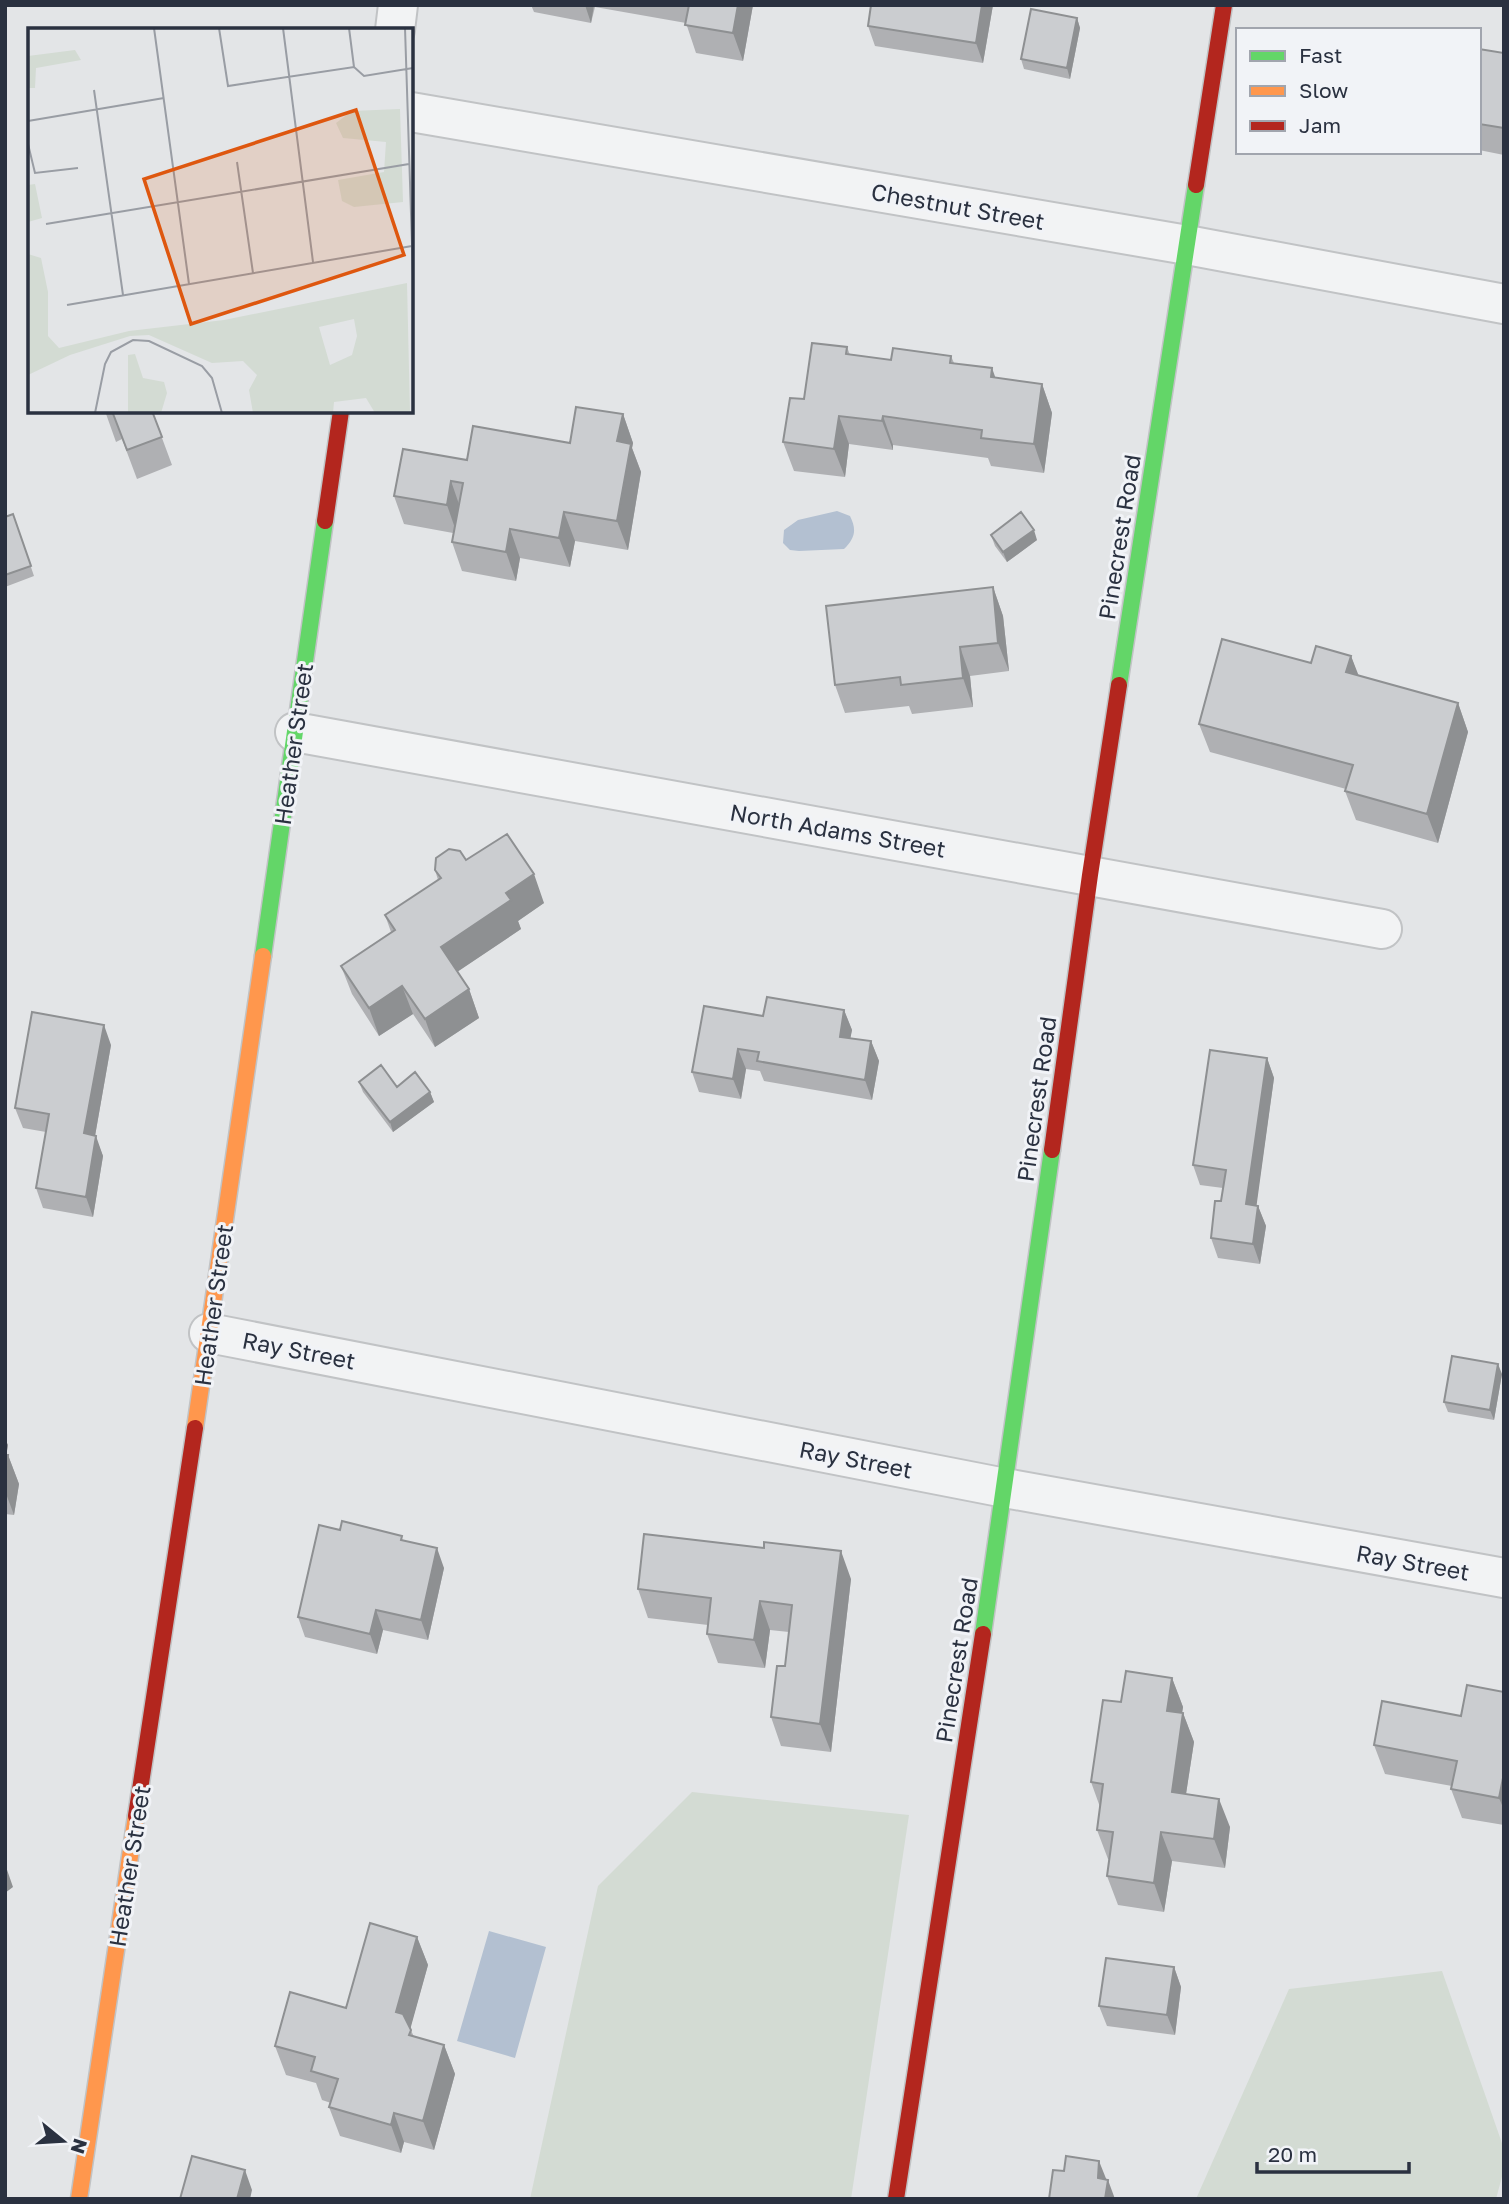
<svg xmlns="http://www.w3.org/2000/svg" width="1509" height="2204" viewBox="0 0 1509 2204" font-family="'Golos Text',sans-serif">
<style>
.green{fill:#d3dbd3}
.water{fill:#b3c0d1}
.lines{fill:none;stroke-linecap:round;stroke-linejoin:round}
.street-casing{stroke:#c1c3c5;stroke-width:42}
.fast-casing{stroke:#c1c3c5;stroke-width:19}
.slow-casing{stroke:#c1c3c5;stroke-width:19}
.jam-casing{stroke:#c1c3c5;stroke-width:19}
.street{stroke:#f2f3f4;stroke-width:38}
.fast{stroke:#63d668;stroke-width:16}
.slow{stroke:#ff974d;stroke-width:16}
.jam{stroke:#b3261e;stroke-width:16}
.wall{fill:#afb0b3}
.shaded-wall{fill:#8e9092}
.building{fill:#cbcdd0;stroke:#8e9092;stroke-width:2}
.labels{text-anchor:middle;dominant-baseline:central;stroke-width:6;stroke-linejoin:round;paint-order:stroke}
.street-label{font-size:23px;fill:#2a3140;stroke:#f1f3f7}
.inset-road{fill:none;stroke:#999da4;stroke-width:2}
.view{fill:#de570f;fill-opacity:0.15;stroke:#de570f;stroke-width:3.5}
.inset-edge{fill:none;stroke:#2a3140;stroke-width:3.5}
</style>
<rect width="100%" height="100%" fill="#e3e5e7"/>
<!-- green -->
<path class="green" d="M692,1792L909,1815L851,2199H530L598,1886Z
M1442,1971L1504,2149V2169L1496,2199H1196L1289,1989Z"/>
<!-- water -->
<path class="water" d="M837,511L850,516C857,530 855,538 844,549L799,551L790,550L783,543L784,530L798,520Z
M489,1931L546,1947L515,2058L457,2041Z"/>
<g class="lines">
<!-- street casing -->
<g class="street-casing">
<path id="street" d="M395,30L398,5
M411,112L1187,245L1504,304
M295,732L1382,929
M209,1333L1005,1488L1504,1578"/>
</g>
<!-- fast casing -->
<g class="fast-casing">
<path id="fast" d="M1119,685L1196,185
M263,956L325,521
M983,1634L1052,1150"/>
</g>
<!-- slow casing -->
<g class="slow-casing">
<path id="slow" d="M195,1428L263,956
M79,2199L136,1816"/>
</g>
<!-- jam casing -->
<g class="jam-casing">
<path id="jam" d="M1196,185L1224,5
M325,521L341,411
M1052,1150L1090,875L1119,685
M136,1816L195,1428
M896,2199L983,1634"/>
</g>
<!-- street -->
<use href="#street" class="street"/>
<!-- fast -->
<use href="#fast" class="fast"/>
<!-- slow -->
<use href="#slow" class="slow"/>
<!-- jam -->
<use href="#jam" class="jam"/>
</g>
<!-- wall -->
<path class="wall" d="M531,5H753L743,61L696,53L686,23L595,7L591,23L534,12Z
M871,5H993L983,63L875,46L868,26Z
M1077,18L1080,28L1070,79L1024,69L1021,59Z
M1479,49L1504,53V155L1479,150Z
M847,347L850,355L891,360L951,356L954,363L996,378L1042,384L1052,413L1044,473L991,466L988,458L893,445V450L849,444L845,477L794,471L783,442L804,399Z
M105,411H152L172,465L137,479L122,439L116,442Z
M623,414L633,443L632,448L641,472L628,550L575,541L570,567L520,558L516,581L462,571L452,542L453,533L404,524L394,496L467,460L570,443Z
M13,514L34,576L5,587V517Z
M991,535L1037,540L1007,562L995,546Z
M993,587L1003,616L1009,671L970,676L973,707L912,714L909,706L845,713L835,685Z
M1351,656L1358,676L1458,703L1468,732L1438,843L1356,820L1345,791L1346,789L1210,752L1199,724L1311,663Z
M466,860L544,903L518,921L521,929L457,972L469,989L479,1018L435,1047L413,1014L379,1036L352,994L341,966L391,932L385,915L438,880L435,870Z
M844,1010L852,1030L850,1038L871,1041L879,1061L872,1100L764,1081L760,1071L746,1069L741,1099L699,1092L692,1072L763,1016Z
M111,1045L95,1136L103,1156L93,1217L43,1208L36,1188L46,1132L23,1128L15,1108Z
M1267,1058L1274,1078L1256,1205L1258,1206L1266,1226L1260,1264L1218,1258L1211,1238L1221,1201L1223,1188L1200,1185L1193,1165Z
M359,1082L430,1092L434,1102L393,1132L363,1092Z
M1502,1374L1494,1420L1448,1412L1444,1402Z
M5,1439L8,1445L6,1455H8L19,1484L14,1515L5,1514Z
M340,1530L404,1540L444,1568L428,1640L383,1630L377,1654L305,1637L298,1617Z
M851,1579L831,1752L781,1746L771,1717L785,1666L789,1632L770,1630L765,1668L718,1663L707,1634L708,1625L648,1618L638,1589Z
M1172,1678L1183,1707L1182,1713H1183L1194,1742L1186,1794L1230,1827L1225,1868L1172,1861L1164,1912L1118,1905L1107,1876L1109,1859H1108L1097,1830L1100,1807L1091,1782L1121,1702Z
M1504,1692V1825L1462,1818L1451,1789L1452,1786L1385,1774L1374,1745L1461,1716Z
M417,1937L428,1965L410,2028L414,2037L444,2045L455,2074L434,2150L404,2142L401,2153L340,2136L329,2107L331,2103L322,2100L316,2083L286,2075L275,2046L346,2008Z
M1174,1967L1181,1987L1175,2035L1107,2026L1099,2006Z"/>
<!-- shaded-wall -->
<path class="shaded-wall" d="M585,5H594L591,23Z
M738,5H753L743,61L733,33Z
M982,5H993L983,63L976,43Z
M1077,18L1080,28L1070,79L1067,68Z
M992,368L1002,396L991,377Z
M1042,384L1052,413L1044,473L1034,444Z
M623,414L633,443L632,448L641,472L628,550L617,521V441Z
M839,416L849,444L845,477L834,449Z
M883,416L893,445V450L882,421Z
M451,481L461,510L457,534L447,505Z
M564,512L575,541L570,567L559,538Z
M510,529L520,558L516,581L506,552Z
M1034,530L1037,540L1007,562L1003,552Z
M993,587L1003,616L1009,671L998,643Z
M960,647L970,676L973,707L963,678Z
M1351,656L1362,684L1346,672Z
M1458,703L1468,732L1438,843L1427,814Z
M534,874L544,903L518,921L521,929L451,976L441,947L506,893Z
M402,986L413,1014L379,1036L369,1008Z
M469,989L479,1018L435,1047L425,1019Z
M844,1010L852,1030L847,1056L840,1037Z
M104,1025L111,1045L92,1153L84,1133Z
M871,1041L879,1061L872,1100L865,1080Z
M738,1049L746,1069L741,1099L733,1079Z
M1267,1058L1274,1078L1254,1224L1246,1204Z
M430,1092L434,1102L393,1132L390,1122Z
M96,1136L103,1156L93,1217L86,1197Z
M1258,1206L1266,1226L1260,1264L1253,1244Z
M1498,1364L1502,1374L1494,1420L1490,1410Z
M5,1439L8,1445L5,1463Z
M8,1455L19,1484L14,1515L5,1491V1476Z
M437,1548L444,1568L428,1640L421,1620Z
M841,1551L851,1579L831,1752L820,1724Z
M760,1601L770,1630L765,1668L754,1640Z
M376,1610L383,1630L377,1654L370,1634Z
M1172,1678L1183,1707L1178,1739L1167,1711Z
M1183,1713L1194,1742L1182,1820L1172,1792Z
M1504,1773V1810L1499,1798Z
M1219,1799L1230,1827L1225,1868L1214,1839Z
M1161,1832L1172,1861L1164,1912L1154,1883Z
M5,1864L13,1887L5,1893Z
M417,1937L428,1965L407,2041L396,2012Z
M1174,1967L1181,1987L1175,2035L1167,2015Z
M444,2045L455,2074L434,2150L423,2121Z
M394,2113L404,2142L401,2153L391,2125Z
M1099,2161L1107,2181L1098,2178Z
M245,2170L252,2190L250,2199H237Z
M1108,2180L1115,2199H1105Z"/>
<!-- building -->
<path class="building" d="M689,5H738L733,33L685,25Z
M871,5H982L976,43L868,26Z
M1031,9L1077,18L1067,68L1021,59Z
M1479,49L1504,53V128L1479,124Z
M812,343L847,347L846,354L891,360L893,348L951,356L950,363L992,368L991,377L1042,384L1034,444L981,438L982,430L883,416L882,421L839,416L834,449L783,442L790,398L804,399Z
M576,407L623,414L617,441L631,444L617,521L564,512L559,538L510,529L506,552L452,542L463,483L451,481L447,505L394,496L403,449L467,460L473,426L570,443Z
M112,411H152L162,437L127,450Z
M1021,512L1034,530L1003,552L991,535Z
M13,514L31,566L5,575V517Z
M993,587L998,643L960,647L963,678L901,685L900,677L835,685L826,606Z
M1222,639L1311,663L1316,646L1351,656L1346,672L1458,703L1427,814L1345,791L1353,765L1199,724Z
M507,834L534,874L506,893L511,900L441,947L469,989L425,1019L402,986L369,1008L341,966L395,930L385,915L441,878L435,870L436,858L449,849L460,851L466,860Z
M767,997L844,1010L840,1037L871,1041L865,1080L757,1061L759,1052L738,1049L733,1079L692,1072L704,1006L763,1016Z
M32,1012L104,1025L84,1133L96,1136L86,1197L36,1188L49,1114L15,1108Z
M1210,1050L1267,1058L1246,1204L1258,1206L1253,1244L1211,1238L1215,1201H1221L1226,1170L1193,1165Z
M381,1065L397,1087L415,1072L430,1092L390,1122L359,1082Z
M1452,1356L1498,1364L1490,1410L1444,1402Z
M5,1455H8L5,1476Z
M342,1521L402,1536L401,1540L437,1548L421,1620L376,1610L370,1634L298,1617L319,1525L340,1530Z
M644,1534L764,1548V1542L841,1551L820,1724L771,1717L777,1666H785L792,1605L760,1601L754,1640L707,1634L711,1598L638,1589Z
M1126,1671L1172,1678L1167,1711L1183,1713L1172,1792L1219,1799L1214,1839L1161,1832L1154,1883L1107,1876L1113,1832L1097,1830L1103,1784L1091,1782L1103,1700L1121,1702Z
M1467,1685L1504,1692V1773L1499,1798L1451,1789L1457,1761L1374,1745L1382,1701L1461,1716Z
M370,1923L417,1937L396,2012L403,2014L411,2030L409,2035L444,2045L423,2121L394,2113L391,2125L329,2107L338,2079L311,2071L315,2057L275,2046L290,1992L346,2008Z
M1106,1958L1174,1967L1167,2015L1099,2006Z
M192,2156L245,2170L237,2199H180Z
M1066,2156L1099,2161L1098,2178L1108,2180L1105,2199H1049L1053,2170L1064,2171Z"/>
<g class="labels">
<!-- street labels -->
<g class="street-label">
<text transform="translate(958 206) rotate(10)">Chestnut Street</text>
<text transform="translate(1119 537) rotate(-81)">Pinecrest Road</text>
<text transform="translate(293 744) rotate(-82)">Heather Street</text>
<text transform="translate(838 830) rotate(10)">North Adams Street</text>
<text transform="translate(1036 1099) rotate(-82)">Pinecrest Road</text>
<text transform="translate(213 1305) rotate(-82)">Heather Street</text>
<text transform="translate(299 1350) rotate(11)">Ray Street</text>
<text transform="translate(856 1459) rotate(11)">Ray Street</text>
<text transform="translate(1413 1562) rotate(10)">Ray Street</text>
<text transform="translate(956 1660) rotate(-81)">Pinecrest Road</text>
<text transform="translate(129 1866) rotate(-81)">Heather Street</text>
</g>
</g>
<!-- overview -->
<g transform="translate(28 28)">
<rect width="385" height="385" fill="#e3e5e7"/>
<path d="M47,22L53,32L8,40L7,60H0V28ZM372,81L375,174L326,179L314,173L310,152L356,144L358,114L315,110L308,95L324,83ZM7,156L14,190L0,194V157ZM0,226L13,230L20,264V308L31,320L101,303L196,292L379,255L382,385H347L338,370L306,374L305,385H225L221,362L229,347L215,333L184,335L121,307L102,308L42,327L0,347ZM326,291L329,308L324,327L302,337L291,299ZM107,326L115,350L136,354L139,365L133,385H100V327Z" fill="#d3dbd3" fill-rule="evenodd"/>
<path class="inset-road" d="M126,0L161,256M191,0L200,58L326,39L336,48L385,40M255,0L285,234M321,0L326,39M377,0L385,247M66,62L95,267M0,93L136,70M0,116L7,145L50,140M209,134L225,245M18,196L381,136M39,277L384,218M67,385L77,336L83,324L105,312L121,313L174,338L184,350L194,385"/>
<path class="view" d="M328,82L376,227L163,296L116,151Z"/>
<rect width="385" height="385" class="inset-edge"/>
</g>
<!-- border -->
<rect width="1509" height="2204" fill="none" stroke="#2a3140" stroke-width="14"/>
<!-- legend -->
<rect x="1236" y="28" width="245" height="126" fill="#f1f3f7" stroke="#a1a5ae" stroke-width="2"/>
<rect x="1250" y="51" width="35" height="10" fill="#63d668" stroke="#a1a5ae" stroke-width="2"/>
<text x="1299" y="63" font-size="21" fill="#2a3140">Fast</text>
<rect x="1250" y="86" width="35" height="10" fill="#ff974d" stroke="#a1a5ae" stroke-width="2"/>
<text x="1299" y="98" font-size="21" fill="#2a3140">Slow</text>
<rect x="1250" y="121" width="35" height="10" fill="#b3261e" stroke="#a1a5ae" stroke-width="2"/>
<text x="1299" y="133" font-size="21" fill="#2a3140">Jam</text>
<!-- north arrow -->
<g transform="translate(63 2141) rotate(108)" stroke="#f1f3f7" stroke-width="5" paint-order="stroke">
<path d="M0-5L12 26L0 18L-12 26Z" fill="#2a3140"/>
<text y="-10" font-size="19" font-weight="bold" text-anchor="middle" fill="#2a3140">N</text>
</g>
<!-- scale -->
<path d="M1257 2162v10h152v-10" fill="none" stroke="#2a3140" stroke-width="3.5"/>
<text x="1268" y="2162" font-size="21" fill="#2a3140" stroke="#f1f3f7" stroke-width="5" paint-order="stroke">20 m</text>
</svg>
